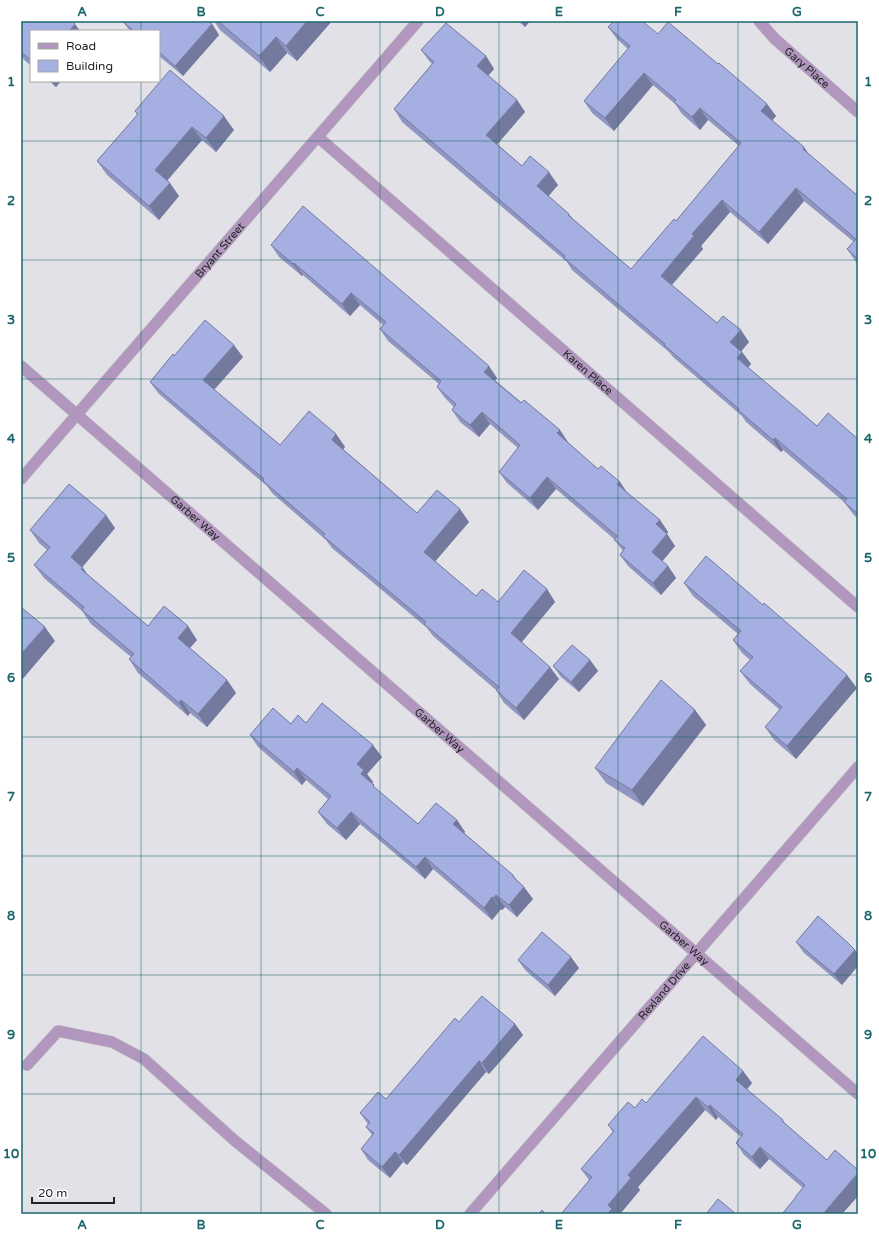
<svg xmlns="http://www.w3.org/2000/svg" width="879" height="1235" viewBox="0 0 879 1235" font-family="'Varela Round',sans-serif">
<style>
.lines{fill:none;stroke-linecap:round;stroke-linejoin:round}
.service-casing{stroke:#c0bfc4;stroke-width:12}
.minor-casing{stroke:#c0bfc4;stroke-width:12}
.service{stroke:#b197bd;stroke-width:11}
.minor{stroke:#b197bd;stroke-width:11}
.wall{fill:#8f96c2}
.shaded-wall{fill:#747a9e}
.building{fill:#a6afe2;stroke:#747a9e}
.grid{fill:none;stroke:#19676c;stroke-width:1;stroke-opacity:0.55}
.labels{text-anchor:middle;dominant-baseline:central;stroke-width:4;stroke-linejoin:round;paint-order:stroke}
.street-label{font-size:11px;fill:#242326;stroke:#fff}
.neatline{fill:none;stroke:#19676c;stroke-width:1.5}
.grid-label{font-size:13px;text-anchor:middle;font-weight:bold;fill:#19676c}
</style>
<rect width="100%" height="100%" fill="#e2e1e7"/>
<g class="lines">
<!-- service casing -->
<g class="service-casing">
<path id="service" d="M27,1065L58,1031L112,1042L144,1059L234,1140L326,1214"/>
</g>
<!-- minor casing -->
<g class="minor-casing">
<g id="minor">
<path id="s1" d="M759,21L775,39L858,112"/>
<path id="s2" d="M318,137L858,607"/>
<path id="s3" d="M21,366L858,1094"/>
<path id="s4" d="M21,479L418,21"/>
<path id="s5" d="M470,1214L858,767"/>
</g>
</g>
<!-- service -->
<use href="#service" class="service"/>
<!-- minor -->
<use href="#minor" class="minor"/>
</g>
<!-- wall -->
<path class="wall" d="M21,21L31,31V66L21,57Z
M214,21H332L297,61L287,53L270,72L220,30Z
M518,21H530L525,27Z
M124,23L212,24L219,35L183,76L159,56V31H130Z
M608,27L658,34L718,64L767,104L776,116L772,120L809,155L858,196V263L856,262L847,249L854,242L804,201L768,244L730,212L701,246L703,249L672,285L717,323L749,342L741,351L751,364L748,368L817,426L858,439V519L853,514L844,502L783,450L781,452L746,422L742,416L673,357L669,352L572,270L567,262L402,122L394,109L432,64L430,62L421,50L486,56L494,69L488,76L517,100L525,112L497,144L522,166L558,185L548,196L569,214L573,219L631,269L676,221L739,146L708,120L700,130L682,114L675,104L653,85L614,131L592,113L584,101L628,49L617,39Z
M49,81H61L56,87Z
M135,111L234,130L216,152L202,140L167,181L179,196L159,220L107,175L97,161L137,115Z
M271,245L497,378L495,380L568,442H567L598,469L620,482L627,493L660,520L668,532L667,534L675,546L662,561L668,566L676,578L661,595L628,566L620,555L623,551L614,539L556,489L538,510L507,483L499,472L518,448L490,424L479,437L460,422L452,410L454,407L445,398L437,387L439,384L388,341L380,329L383,325L360,305L350,316L303,275L302,276L279,257Z
M174,356L243,357L214,390L280,445L336,434L345,447L343,449L417,513L469,522L435,561L476,596L498,602L547,589L555,602L522,642L559,679L524,720L504,703L496,690L433,636L427,628L332,548L326,540L272,493L267,486L159,394L150,382Z
M115,528L82,567L88,575L148,626L197,640L190,648L227,680L236,693L207,727L190,713L188,716L138,673L129,659L131,657L91,624L82,611L44,578L34,565L47,550L39,543L30,530Z
M684,583L857,688L796,759L774,740L765,727L780,710L750,684L740,671L750,660L742,653L733,640L738,634L693,596Z
M590,660L598,671L579,692L561,677L553,666Z
M695,710L706,725L643,806L606,783L595,768Z
M306,723L382,757L367,774L373,782L372,783L376,789L418,824L457,820L465,832L464,833L513,875L517,880L524,887L533,899L517,917L505,907L502,910L501,909L492,920L433,869L425,879L360,824L346,840L327,824L318,812L328,799L306,780L302,785L258,747L250,735L291,724Z
M796,942H847L850,945L842,985L804,953Z
M518,960L579,968L555,996L526,971Z
M459,1022L515,1024L523,1035L489,1074L486,1072L407,1165L403,1162L390,1178L368,1160L361,1149L372,1135L366,1127L368,1124L360,1113L386,1099Z
M743,1071L752,1083L747,1090L783,1120L786,1125L827,1160L858,1170V1196L842,1214H782L796,1197L803,1188L769,1159L760,1169L744,1155L736,1143L741,1137L718,1117L716,1120L705,1110L638,1187L640,1190L620,1214H561L589,1180L581,1169L613,1132L608,1125L635,1108L646,1103Z"/>
<!-- shaded-wall -->
<path class="shaded-wall" d="M307,21H332L297,61L286,46Z
M521,21H530L525,27Z
M75,24L80,31H69Z
M212,24L219,35L183,76L175,66Z
M276,37L287,53L270,72L259,56Z
M486,56L494,69L486,78L477,66Z
M644,73L653,85L614,131L605,118Z
M51,81H61L56,87Z
M517,100L525,112L495,147L486,135Z
M767,104L776,116L770,123L761,111Z
M700,108L708,120L700,130L692,117Z
M224,116L234,130L216,152L206,138Z
M192,127L202,140L164,184L155,170Z
M804,147L813,160L803,149Z
M549,172L558,185L546,199L537,186Z
M170,183L179,196L159,220L149,206Z
M796,188L804,201L768,244L759,232Z
M722,200L730,212L701,246L703,249L669,288L661,276L692,234Z
M294,263L303,275L302,276L293,264Z
M351,293L360,305L350,316L342,304Z
M741,330L749,342L739,354L730,342Z
M234,345L243,357L212,392L203,380Z
M742,352L751,364L745,371L737,358Z
M489,366L497,378L493,383L484,372Z
M482,412L490,424L479,437L470,425Z
M560,430L568,442L565,445L557,433Z
M336,434L345,447L340,452L332,440Z
M775,438L783,450L781,452L773,440Z
M547,477L556,489L538,510L530,498Z
M620,482L628,494L617,484Z
M460,509L469,522L433,564L424,552Z
M106,515L115,528L80,570L71,557Z
M660,520L668,532L665,536L656,524Z
M667,534L675,546L660,564L652,552Z
M668,566L676,578L661,595L653,583Z
M83,568L92,581L81,569Z
M547,589L555,602L519,645L511,633Z
M188,626L197,640L187,651L178,638Z
M45,627L55,641L21,681V654Z
M590,660L598,671L579,692L571,682Z
M550,667L559,679L524,720L516,708Z
M847,675L857,688L796,759L787,746Z
M227,680L236,693L207,727L198,714Z
M181,700L190,713L188,716L179,703Z
M695,710L706,725L643,806L632,790Z
M373,745L382,757L367,774L373,782L370,787L361,774L357,764Z
M297,768L306,780L302,785L294,772Z
M351,812L360,824L346,840L337,828Z
M457,820L465,832L461,836L453,824Z
M425,857L433,869L425,879L416,867Z
M524,887L533,899L517,917L509,905Z
M496,895L505,907L502,910L494,898Z
M492,897L501,909L492,920L484,908Z
M847,942L854,951L855,950L858,954V966L842,985L834,974Z
M571,957L579,968L555,996L548,985Z
M515,1024L523,1035L489,1074L482,1063Z
M479,1061L486,1072L407,1165L399,1155Z
M743,1071L752,1083L744,1092L736,1080Z
M696,1097L705,1110L638,1187L640,1190L620,1214H607L608,1205L628,1175Z
M710,1105L718,1117L716,1120L708,1107Z
M760,1147L769,1159L760,1169L752,1157Z
M395,1152L403,1162L390,1178L382,1167Z
M858,1173V1196L842,1214H823Z"/>
<!-- building -->
<path class="building" d="M21,21H72L75,24L69,31H31V60L21,52Z
M126,21H208L212,24L175,66L159,52V31H134L124,23Z
M218,21H307L286,46L276,37L259,56Z
M614,21H642L658,34L668,22L718,64L719,63L767,104L761,111L804,147L803,149L858,196V259L847,249L856,239L796,188L759,232L722,200L692,234L694,236L661,276L717,323L723,316L741,330L730,342L742,352L737,358L817,426L828,413L858,439V514L844,502L847,499L775,438L773,440L738,410L739,409L664,345L665,344L564,258L565,256L394,109L434,62L421,50L446,23L486,56L477,66L517,100L486,135L522,166L530,156L549,172L537,186L569,214L568,215L631,269L674,219L676,221L741,143L700,108L692,117L674,102L676,100L644,73L605,118L584,101L630,46L608,27Z
M170,70L224,116L206,138L192,127L155,170L170,183L149,206L97,161L138,114L135,111Z
M303,206L489,366L484,372L521,403L524,400L560,430L557,433L598,469L601,466L620,482L617,484L660,520L656,524L667,534L652,552L668,566L653,583L620,555L625,548L614,540L617,536L547,477L530,498L499,472L520,445L482,412L470,425L452,410L456,404L437,387L441,381L380,329L386,322L351,293L342,304L294,263L293,264L271,245Z
M205,320L234,345L203,380L280,445L309,411L336,434L332,440L417,513L437,490L460,509L424,552L476,596L482,589L498,602L524,570L547,589L511,633L550,667L516,708L496,690L499,687L424,624L426,622L323,536L325,534L263,481L264,479L150,382L173,354L174,356Z
M69,484L106,515L71,557L83,568L81,569L148,626L164,606L188,626L178,638L227,680L198,714L181,700L179,703L129,659L134,654L82,610L84,607L34,565L50,547L30,530Z
M706,556L763,605L764,603L847,675L787,746L765,727L782,707L740,671L753,657L733,640L741,631L684,583Z
M21,607L45,627L21,654Z
M572,645L590,660L571,682L553,666Z
M661,680L695,710L632,790L595,768Z
M322,703L373,745L357,764L364,770L361,774L374,785L373,786L418,824L436,803L457,820L453,824L513,875V877L524,887L509,905L496,895L494,898L492,897L484,908L425,857L416,867L351,812L337,828L318,812L331,796L297,768L294,772L250,735L273,708L291,724L298,715L306,723Z
M818,916L847,942L855,950L834,974L796,942Z
M542,932L571,957L548,985L518,960Z
M482,996L515,1024L482,1063L479,1061L399,1155L395,1152L382,1167L361,1149L374,1133L366,1127L370,1122L360,1113L378,1092L386,1099L455,1018L459,1022Z
M703,1036L743,1071L736,1080L783,1120L782,1121L827,1160L835,1150L858,1170V1173L823,1214H782L796,1197V1196L805,1185L760,1147L752,1157L736,1143L743,1134L710,1105L708,1107L696,1097L628,1175L631,1178L608,1205L612,1209L607,1214H561L592,1177L581,1169L614,1131L608,1125L628,1102L635,1108L642,1099L646,1103Z
M718,1199L736,1214H706Z
M542,1210L546,1214H538Z"/>
<!-- grid -->
<path class="grid" d="M141,21V31M261,21V1214M380,21V1214M499,21V1214M618,21V1214M738,21V1214M141,81V1214M21,141H858M21,260H858M21,379H858M21,498H858M21,618H858M21,737H858M21,856H858M21,975H858M21,1094H858"/>
<g class="labels">
<!-- street labels -->
<g class="street-label">
<text stroke="none"><textPath href="#s1" startOffset="67">Gary Place</textPath></text>
<text stroke="none"><textPath href="#s4" startOffset="303">Bryant Street</textPath></text>
<text stroke="none"><textPath href="#s2" startOffset="358">Karen Place</textPath></text>
<text stroke="none"><textPath href="#s3" startOffset="231">Garber Way</textPath></text>
<text stroke="none"><textPath href="#s3" startOffset="555">Garber Way</textPath></text>
<text stroke="none"><textPath href="#s3" startOffset="879">Garber Way</textPath></text>
<text stroke="none"><textPath href="#s5" startOffset="296">Rexland Drive</textPath></text>
</g>
</g>
<!-- border -->
<rect width="879" height="1235" fill="none" stroke="#ffffff" stroke-width="44"/>
<!-- legend -->
<rect x="30" y="30" width="130" height="52" fill="#ffffff" stroke="#a7a7a8"/>
<rect x="38" y="43" width="20" height="6" fill="#b197bd" stroke="#a7a7a8"/>
<text x="66" y="50" font-size="12" fill="#242326">Road</text>
<rect x="38" y="60" width="20" height="12" fill="#a6afe2" stroke="#a7a7a8"/>
<text x="66" y="70" font-size="12" fill="#242326">Building</text>
<!-- scale -->
<path d="M32 1197v6h82v-6" fill="none" stroke="#242326" stroke-width="2"/>
<text x="38" y="1197" font-size="12" fill="#242326" stroke="#ffffff" stroke-width="3" paint-order="stroke">20 m</text>
<rect x="22" y="22" width="835" height="1191" class="neatline"/>
<g class="grid-label">
<text x="82" y="16">A</text>
<text x="201" y="16">B</text>
<text x="320" y="16">C</text>
<text x="440" y="16">D</text>
<text x="559" y="16">E</text>
<text x="678" y="16">F</text>
<text x="797" y="16">G</text>
<text x="11" y="86">1</text>
<text x="868" y="86">1</text>
<text x="11" y="205">2</text>
<text x="868" y="205">2</text>
<text x="11" y="324">3</text>
<text x="868" y="324">3</text>
<text x="11" y="443">4</text>
<text x="868" y="443">4</text>
<text x="11" y="562">5</text>
<text x="868" y="562">5</text>
<text x="11" y="682">6</text>
<text x="868" y="682">6</text>
<text x="11" y="801">7</text>
<text x="868" y="801">7</text>
<text x="11" y="920">8</text>
<text x="868" y="920">8</text>
<text x="11" y="1039">9</text>
<text x="868" y="1039">9</text>
<text x="11" y="1158">10</text>
<text x="868" y="1158">10</text>
<text x="82" y="1229">A</text>
<text x="201" y="1229">B</text>
<text x="320" y="1229">C</text>
<text x="440" y="1229">D</text>
<text x="559" y="1229">E</text>
<text x="678" y="1229">F</text>
<text x="797" y="1229">G</text>
</g>
</svg>
